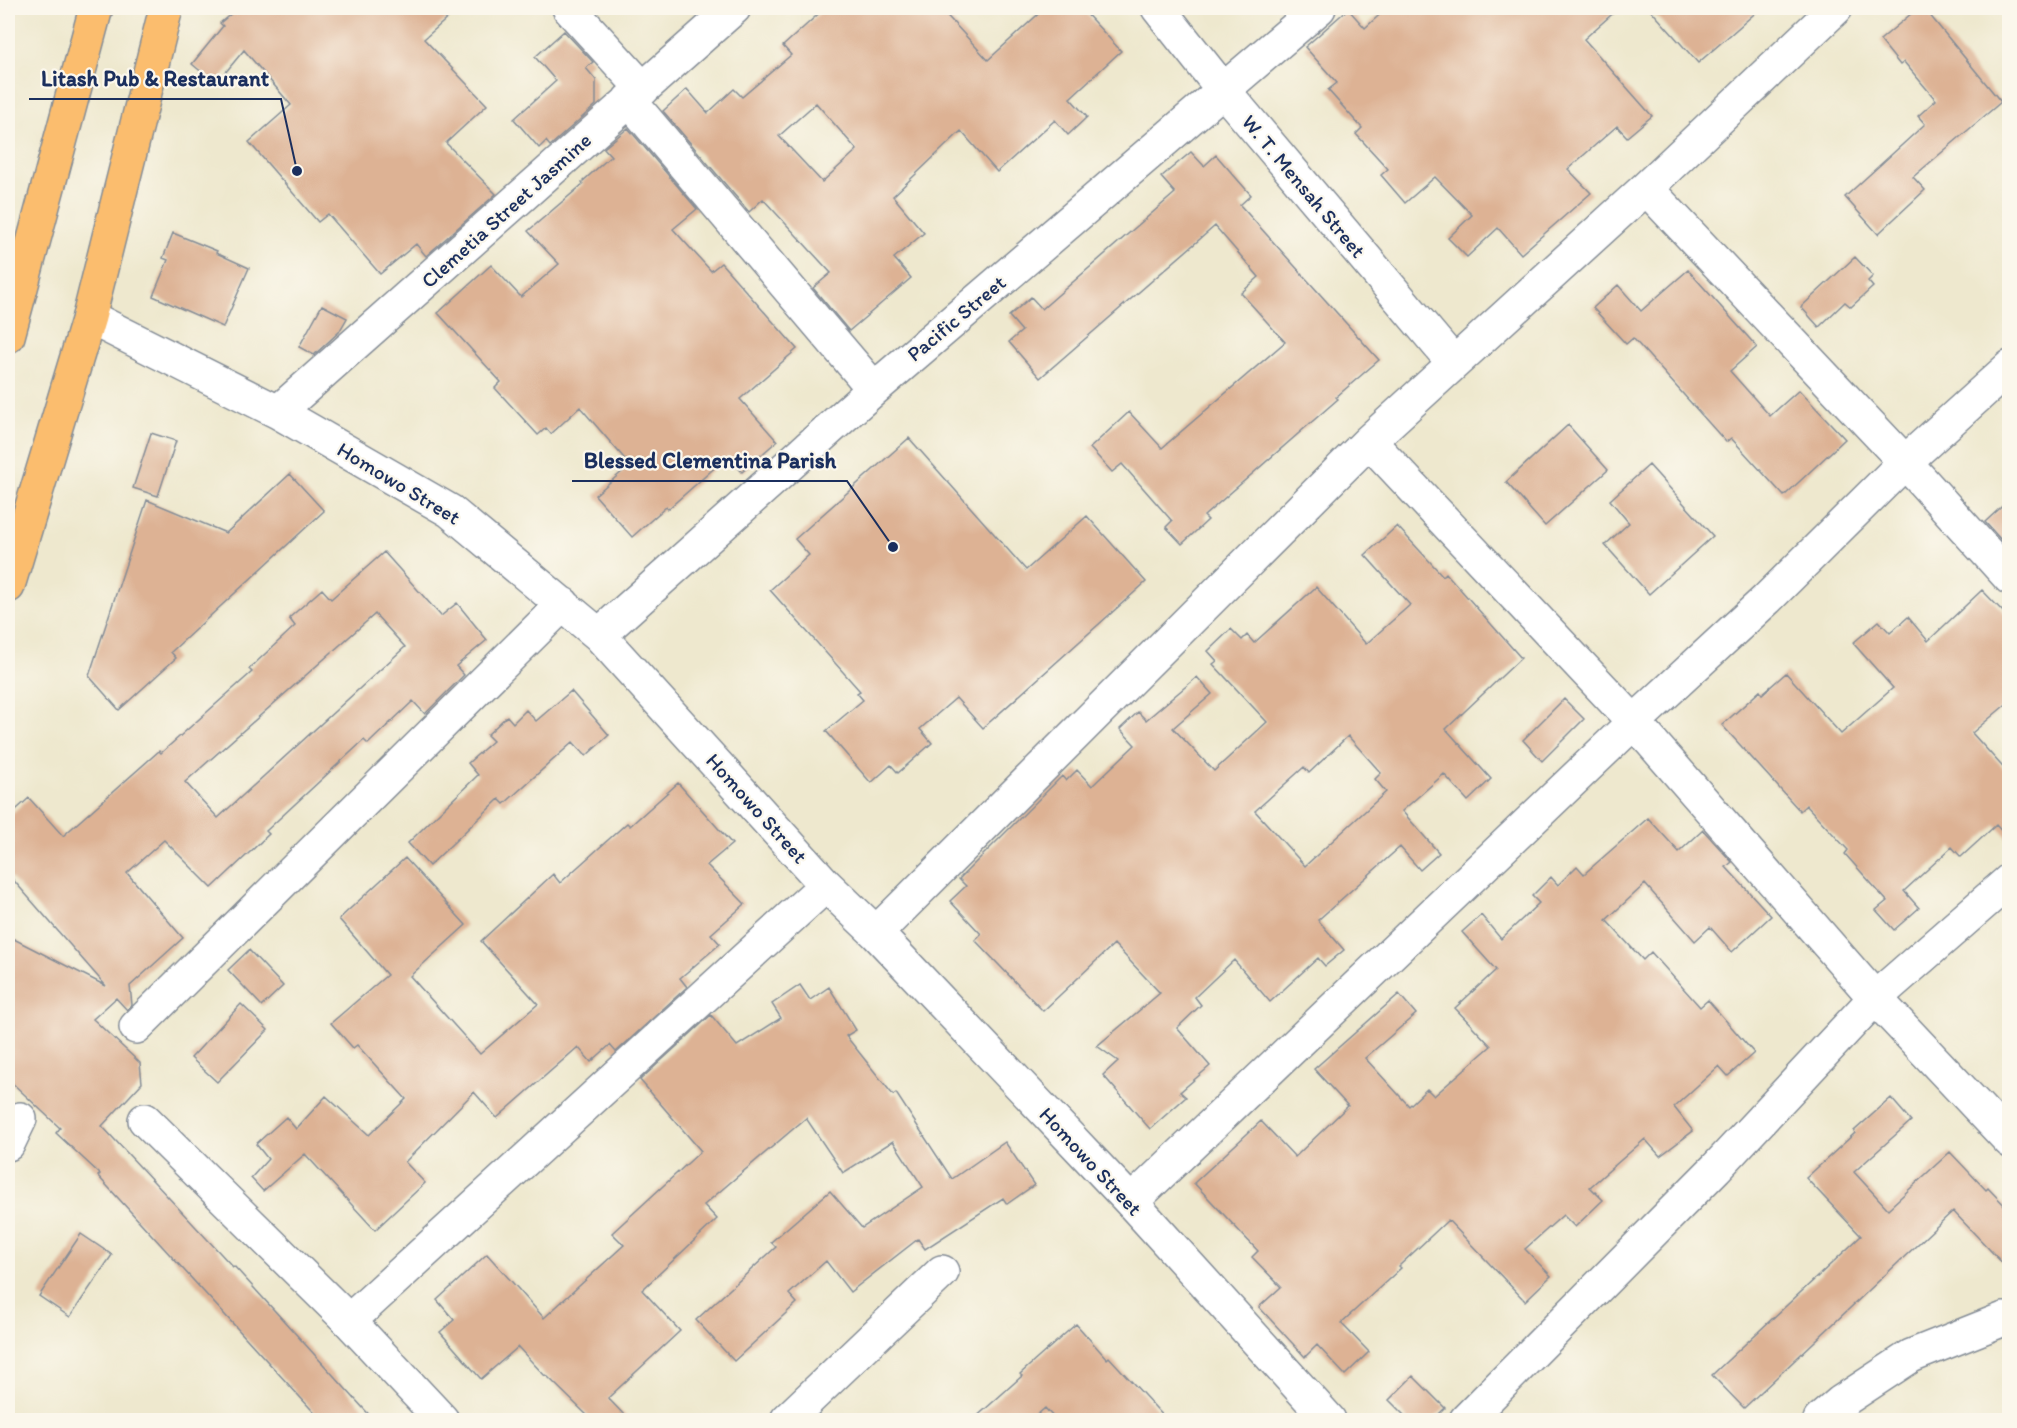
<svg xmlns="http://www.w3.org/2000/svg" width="2017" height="1428" viewBox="0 0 2017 1428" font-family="Itim,sans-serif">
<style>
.building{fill:#ddb294;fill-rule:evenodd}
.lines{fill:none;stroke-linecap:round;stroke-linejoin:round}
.minor-casing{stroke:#848c96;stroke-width:36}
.major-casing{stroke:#848c96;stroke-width:36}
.minor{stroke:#fff;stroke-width:33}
.major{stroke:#fbbd6e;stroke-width:33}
.labels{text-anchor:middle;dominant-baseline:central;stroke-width:4.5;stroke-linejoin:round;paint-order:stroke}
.street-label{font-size:21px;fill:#1b2f5e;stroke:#fbf7ec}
.leader{fill:none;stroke:#1b2f5e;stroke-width:2}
.callout-dot{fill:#1b2f5e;stroke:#fbf7ec;stroke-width:2}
.callout-label{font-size:22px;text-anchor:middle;font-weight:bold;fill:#1b2f5e;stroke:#fbf7ec;stroke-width:4.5;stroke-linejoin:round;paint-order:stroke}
</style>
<rect width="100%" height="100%" fill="#fbf7ec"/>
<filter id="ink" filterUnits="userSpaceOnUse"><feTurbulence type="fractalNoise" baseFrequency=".0167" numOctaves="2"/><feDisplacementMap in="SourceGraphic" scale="12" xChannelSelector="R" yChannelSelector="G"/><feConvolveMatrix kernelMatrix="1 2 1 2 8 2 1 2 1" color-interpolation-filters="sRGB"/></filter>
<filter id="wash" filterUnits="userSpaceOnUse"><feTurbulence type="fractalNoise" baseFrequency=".008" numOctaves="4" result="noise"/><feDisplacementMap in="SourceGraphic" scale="24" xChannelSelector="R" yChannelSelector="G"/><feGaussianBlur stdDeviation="1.35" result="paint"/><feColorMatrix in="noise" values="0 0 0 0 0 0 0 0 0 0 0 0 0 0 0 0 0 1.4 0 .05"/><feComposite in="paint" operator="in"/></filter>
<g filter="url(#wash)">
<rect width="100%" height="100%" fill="#eee8ce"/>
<g id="blocks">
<!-- building -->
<path class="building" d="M238,8H459L424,39L487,105L446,143L496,194L426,256L416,244L380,274L328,214L318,222L249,142L291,105L244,50L216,84L192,64L223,26L220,23Z
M825,8H940L988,60L1045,8H1081L1121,51L1070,98L1087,117L1068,135L1055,120L997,172L961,131L893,196L924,233L894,258L911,278L849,331L813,288L831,273L763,199L749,212L663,111L687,89L708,113L734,89L742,97L791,55L783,46ZM816,103L857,150L822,182L779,136Z
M1387,8H1619L1584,39L1652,116L1627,137L1617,126L1568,169L1591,193L1521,254L1498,228L1467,257L1448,238L1472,215L1435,177L1405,203L1381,175L1388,169L1356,134L1362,128L1328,90L1337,83L1305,47L1348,9L1365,28Z
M1649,8H1761L1698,63Z
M1918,8H1924L2001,102L1913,177L1925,190L1878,234L1845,197L1925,124L1918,116L1936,100L1904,62L1900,65L1880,40Z
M564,31L593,62L586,68L596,80V105L550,146L546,141L539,148L514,119L556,81L535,57Z
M628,128L697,209L673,229L711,271L721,263L797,349L740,399L777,441L742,472L728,456L668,509L666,507L632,537L595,495L630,465L580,407L551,434L546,428L538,435L495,388L501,382L438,313L491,265L521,297L559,264L528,231L583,184L582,182L611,156L604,148Z
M1191,152L1204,166L1216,155L1251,195L1240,205L1379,360L1336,397L1338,399L1204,516L1208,520L1182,544L1166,527L1172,521L1122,464L1112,472L1090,448L1129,412L1162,448L1285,342L1241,293L1259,277L1215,226L1040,378L1009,342L1022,331L1009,316L1031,297L1042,309L1175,193L1161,177Z
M173,233L217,251L216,253L249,268L223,327L153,296L168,260L163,258Z
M1855,257L1873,276L1868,281L1873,287L1851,307L1845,302L1819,327L1801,307Z
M1688,270L1757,347L1730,371L1770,416L1799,390L1845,439L1784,496L1731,438L1726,442L1633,338L1626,344L1593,308L1618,285L1641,311Z
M322,305L347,318L339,332L314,355L299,347Z
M1568,425L1608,470L1545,526L1506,482Z
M151,433L176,441L158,496L133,488Z
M909,438L1026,570L1087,516L1146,582L983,728L956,698L920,729L932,743L898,773L891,765L871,783L826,731L863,700L857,693L860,691L770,590L809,555L795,539Z
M1649,465L1713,536L1649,594L1605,545L1629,523L1610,500Z
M290,474L324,511L171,652L176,658L119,710L89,676L147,500L226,533Z
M2010,499V550L1985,522Z
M1397,526L1443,576L1446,573L1521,658L1446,729L1491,779L1468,801L1444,774L1402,811L1439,853L1420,870L1400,847L1318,920L1344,950L1325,966L1318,958L1270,1002L1234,960L1195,997L1201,1005L1177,1028L1210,1066L1180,1092L1186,1097L1150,1129L1103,1075L1118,1061L1097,1046L1160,993L1114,944L1043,1011L975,940L981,934L950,901L966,886L959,879L1062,776L1066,781L1077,770L1092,786L1135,745L1120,729L1138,712L1146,720L1197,677L1212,694L1173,728L1214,771L1267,722L1213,664L1217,661L1208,651L1231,629L1242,640L1247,635L1254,643L1316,587L1366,644L1410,605L1365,555ZM1348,736L1381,773L1375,779L1386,792L1305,866L1255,811L1304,767L1309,773Z
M384,552L441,616L457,603L487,640L456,666L464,675L425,714L413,701L368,744L364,740L266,831L269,834L212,888L164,840L127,873L183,938L130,986L132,1005L127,1010L116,998L93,1019L140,1063L142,1083L102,1126L233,1267L234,1266L374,1420H321L98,1176L100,1174L56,1133L60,1128L8,1079V936L106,986L8,874V817L29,798L63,836L159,751L161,753L252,672L249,669L295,626L289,618L322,589L331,599ZM375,614L405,647L218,818L185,782Z
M1982,590L2010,619V701L1972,733L2010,775V840L1996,825L1961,857L1952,847L1904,891L1919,908L1894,930L1876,910L1887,901L1845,854L1848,850L1806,805L1800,811L1722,725L1760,691L1762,694L1786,673L1841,734L1893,688L1853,643L1879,621L1890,633L1908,617L1928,641Z
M571,691L609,735L586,756L573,742L504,804L499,799L429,866L408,843L478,775L468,763L493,741L487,735L507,716L513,723L526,710L536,721Z
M1564,699L1584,719L1542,761L1523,740Z
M678,783L732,844L707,865L745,904L711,934L720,944L680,978L687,987L616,1052L610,1045L591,1062L578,1047L497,1118L474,1092L405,1162L425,1183L375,1230L305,1154L263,1191L251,1178L268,1159L256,1144L286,1117L296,1129L326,1096L369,1135L406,1099L357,1045L353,1048L331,1023L387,975L339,919L405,858L466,925L410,976L480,1054L538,1004L481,941L553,874L560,883L627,823L630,826Z
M1648,818L1679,852L1703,830L1732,862L1726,867L1771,916L1732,952L1710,927L1695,941L1645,884L1606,920L1643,960L1651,952L1700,1007L1708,1000L1754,1053L1728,1076L1719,1066L1674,1107L1693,1131L1660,1156L1645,1139L1590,1187L1603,1200L1575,1227L1563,1215L1525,1249L1551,1276L1525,1301L1448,1220L1399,1266L1401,1268L1341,1323L1369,1352L1345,1375L1317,1345L1305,1357L1259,1307L1281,1287L1252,1257L1258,1251L1194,1183L1261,1121L1295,1157L1348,1106L1314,1069L1399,994L1416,1014L1365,1058L1409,1106L1427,1089L1434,1096L1491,1046L1455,1008L1496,970L1462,932L1481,915L1501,939L1539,903L1532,896L1551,877L1558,885L1577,866L1584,874Z
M249,950L283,986L262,1006L228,970Z
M800,985L810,1000L829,987L856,1030L846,1036L893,1095L896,1093L952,1179L1005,1142L1034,1185L1007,1204L1003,1198L925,1249L918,1239L850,1292L826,1261L789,1294L797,1303L734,1361L696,1320L776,1247L771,1242L830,1191L862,1228L923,1187L893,1141L843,1173L806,1118L704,1205L717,1219L642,1290L680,1331L608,1398L629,1420H592L546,1375L545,1376L518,1347L481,1379L440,1332L454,1320L437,1300L487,1254L544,1318L624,1245L612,1233L701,1151L640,1080L711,1015L737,1046L781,1018L772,1004Z
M241,1004L268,1030L217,1082L191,1058Z
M1891,1098L1911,1121L1854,1172L1888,1209L1950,1152L1986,1190L1988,1188L2010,1211V1271L1953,1211L1744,1408L1712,1375L1861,1236L1806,1178L1855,1133L1854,1131Z
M81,1234L112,1255L70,1317L39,1296Z
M1076,1324L1107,1359L1109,1357L1167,1420H1056L1045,1408L1031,1420H973L1022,1376L1020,1374Z
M1413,1376L1445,1408L1433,1420H1409L1389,1400Z"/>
</g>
</g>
<g filter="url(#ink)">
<use href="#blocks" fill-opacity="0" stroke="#848c96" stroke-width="1.5"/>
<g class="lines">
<!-- minor casing -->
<g class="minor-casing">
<path id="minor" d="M569,8L643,89
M1158,8L1224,91L1453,362
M629,100L874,389
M1646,188L1905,462L2010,578
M89,317L278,412L450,511L599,635L826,885L876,933L1131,1202L1329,1420
M278,412L734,8
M1369,441L1634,722L1875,998L2010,1141
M599,635L874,389L1319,8
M876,933L1369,441L1646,188L1836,8
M136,1027L563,604
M145,1120L349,1321L442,1420
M8,1144L20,1119
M1131,1202L1634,722L1767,599L1905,462L2010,367
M349,1321L826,885
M787,1420L942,1272
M1466,1420L1716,1168L1875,998L2010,880
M1820,1420L1841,1402L1911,1356L2004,1319"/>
</g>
<!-- major casing -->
<g class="major-casing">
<path id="major" d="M8,336L96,8
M8,586L89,317L166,8"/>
</g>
<!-- minor -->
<use href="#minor" class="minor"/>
<!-- major -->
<use href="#major" class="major"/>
</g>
</g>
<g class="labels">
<!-- street labels -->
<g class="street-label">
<text transform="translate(1304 186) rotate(50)">W. T. Mensah Street</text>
<text transform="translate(506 210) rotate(-42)">Clemetia Street Jasmine</text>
<text transform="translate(956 318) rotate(-40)">Pacific Street</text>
<text transform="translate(399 483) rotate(31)">Homowo Street</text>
<text transform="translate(757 808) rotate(48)">Homowo Street</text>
<text transform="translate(1091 1161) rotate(47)">Homowo Street</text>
</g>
</g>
<!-- callouts -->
<path class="leader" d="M297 171L281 99H29M893 547L847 481H572"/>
<g class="callout-dot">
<circle cx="297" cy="171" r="6"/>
<circle cx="893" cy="547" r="6"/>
</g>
<g class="callout-label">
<text x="155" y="86">Litash Pub &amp; Restaurant</text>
<text x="710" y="468">Blessed Clementina Parish</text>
</g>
<!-- margin -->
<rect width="2017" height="1428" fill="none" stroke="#fbf7ec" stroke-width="30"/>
</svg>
